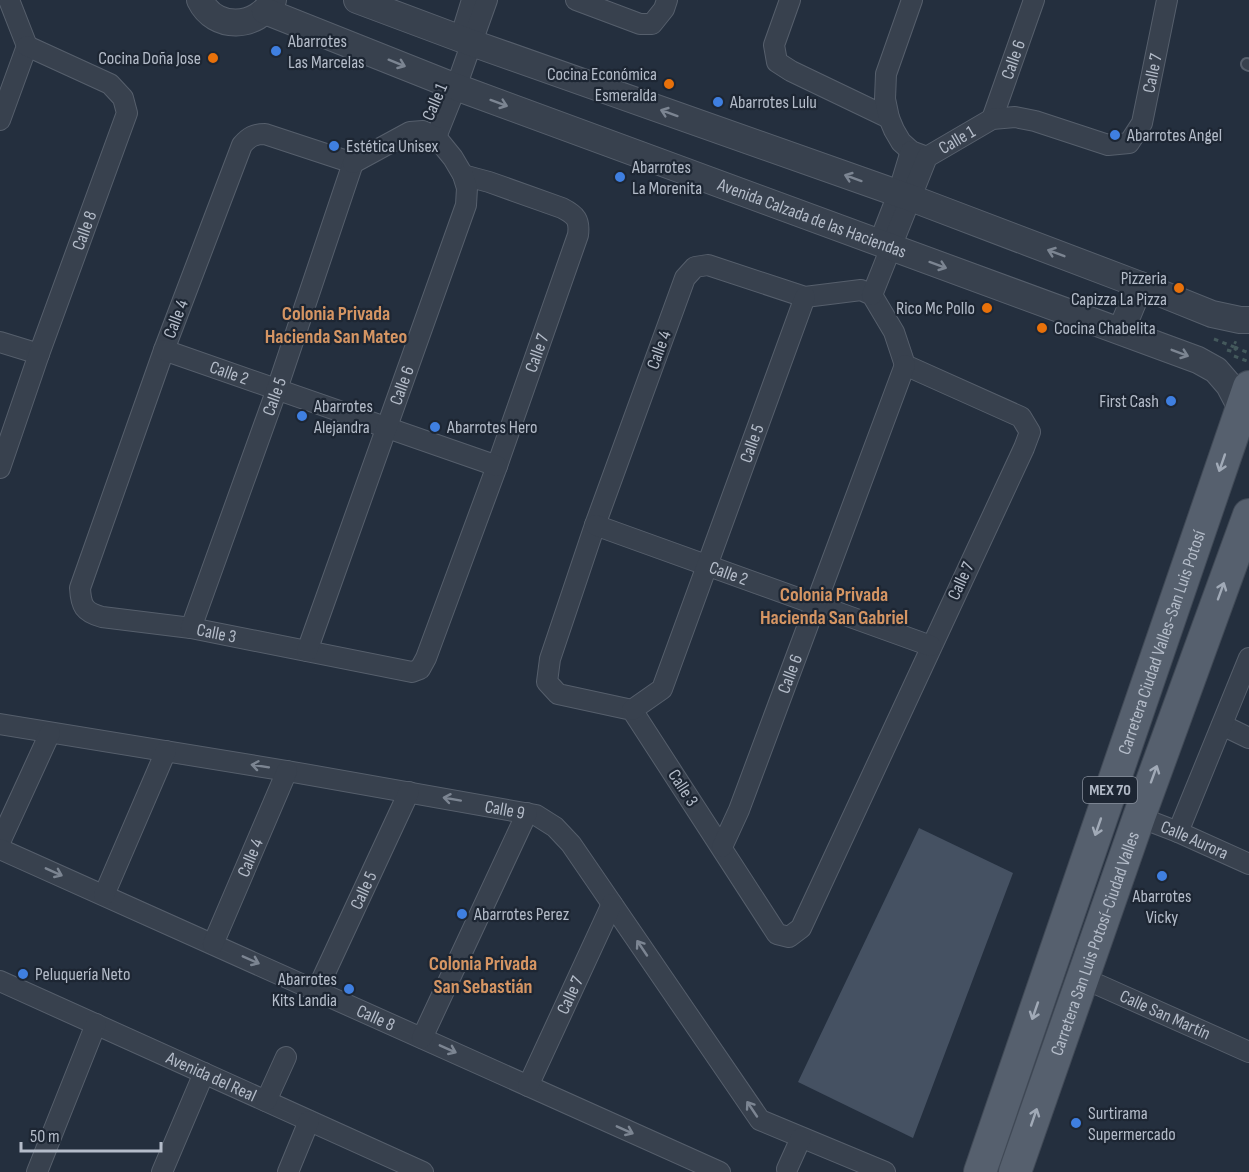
<svg xmlns="http://www.w3.org/2000/svg" width="1249" height="1172" viewBox="0 0 1249 1172" font-family="'Sofia Sans Condensed',sans-serif">
<style>
.building{fill:#455162}
.lines{fill:none;stroke-linecap:round;stroke-linejoin:round}
.service-casing{stroke:#565f6c;stroke-width:14}
.minor-casing{stroke:#565f6c;stroke-width:22}
.tertiary-casing{stroke:#565f6c;stroke-width:28}
.primary-casing{stroke:#414a57;stroke-width:34}
.path{stroke:#44595c;stroke-width:3;stroke-dasharray:4.5 4.5;stroke-linecap:butt}
.service{stroke:#38414e;stroke-width:10}
.minor{stroke:#38414e;stroke-width:20}
.tertiary{stroke:#38414e;stroke-width:26}
.primary{stroke:#56606e;stroke-width:32}
.path-bridge{stroke:#44595c;stroke-width:3;stroke-dasharray:4.5 4.5;stroke-linecap:butt}
.oneway{stroke:#7c8592}
.oneway2{stroke:#a1aab7}
.shop-dot{fill:#3f7fe0;stroke:#1d2633;stroke-width:2}
.food-dot{fill:#e8710a;stroke:#1d2633;stroke-width:2}
.labels{text-anchor:middle;dominant-baseline:central;stroke-width:4.5;stroke-linejoin:round;paint-order:stroke}
.shield{fill:#1d2633;stroke:#878f9c;stroke-width:1.5}
.shield-label{font-size:16px;font-weight:bold;fill:#b4bcc9}
.poi-label{font-size:18px;fill:#b4bcc9;stroke:#1d2633;text-anchor:start}
.street-label{font-size:18px;fill:#b4bcc9;stroke:#1d2633}
.neighbourhood-label{font-size:20px;font-weight:bold;fill:#d59563;stroke:#1d2633}
</style>
<rect width="100%" height="100%" fill="#242f3e"/>
<!-- building -->
<path class="building" d="M919,828L1013,873L913,1138L798,1082Z"/>
<g class="lines">
<!-- service casing -->
<g class="service-casing">
<path id="service" d="M1247,64L1249,65"/>
</g>
<!-- minor casing -->
<g class="minor-casing">
<g id="minor">
<path d="M576,0L640,24H652L664,9L667,0"/>
<path d="M790,0L774,45L777,62L791,71L889,118"/>
<path d="M912,0L886,74L885,99L889,118L894,130L901,142L911,151L927,157"/>
<path d="M460,39L472,0"/>
<path id="s1" d="M992,119L1034,0"/>
<path d="M0,120L27,46L9,0"/>
<path d="M436,137L456,87L487,0"/>
<path id="s2" d="M353,163L265,134C254,134 249,137 242,145L164,350L80,588C81,606 84,612 102,617L191,628L412,672L420,669L426,658L497,466L578,235C580,220 576,215 562,208L489,182L463,175"/>
<path d="M879,243L898,194L911,151"/>
<path d="M708,265L805,297L861,290L872,295L894,332L905,365L1021,417L1030,432L1024,448L801,928L789,937L777,934L632,710L558,694L547,682L550,659L595,525L685,278L695,267Z"/>
<path id="s3" d="M872,295L927,157L992,119L1015,117L1035,121L1108,145L1129,143L1142,123L1167,0"/>
<path d="M0,342L39,354"/>
<path id="s4" d="M164,350L497,466"/>
<path id="s5" d="M0,468L39,354L127,113L123,98L110,84L27,46"/>
<path id="s6" d="M595,525L931,646"/>
<path id="s7" d="M191,628L277,389L353,163"/>
<path id="s8" d="M307,651L466,205L467,188L463,175L453,158L436,137L423,131L410,132L353,163"/>
<path id="s9" d="M632,710L662,689L805,297"/>
<path id="s10" d="M0,724L287,771L536,815L555,827L571,844L760,1120L885,1172"/>
<path d="M1222,725L1249,738"/>
<path id="s11" d="M1139,817L1178,832L1249,864"/>
<path d="M1178,832L1249,658"/>
<path d="M0,842L50,733"/>
<path id="s12" d="M722,847L739,810L905,365"/>
<path id="s13" d="M0,849L720,1172"/>
<path d="M104,895L166,751"/>
<path id="s14" d="M213,944L287,771"/>
<path id="s15" d="M1083,978L1249,1052"/>
<path id="s16" d="M0,981L423,1172"/>
<path id="s17" d="M317,990L409,792"/>
<path d="M422,1038L527,813"/>
<path id="s18" d="M528,1086L612,904"/>
<path d="M266,1101L286,1057"/>
<path d="M787,1169L801,1138"/>
<path d="M37,1172L96,1024"/>
<path d="M162,1172L204,1073"/>
<path d="M288,1172L309,1121"/>
</g>
</g>
<!-- tertiary casing -->
<g class="tertiary-casing">
<g id="tertiary">
<path d="M200,0C215,31 257,29 273,0"/>
<path d="M357,0L472,43L911,198L1140,285L1212,314L1240,320H1249"/>
<path id="s19" d="M265,11L456,87L1198,360L1216,370L1229,385L1241,408"/>
<path d="M1121,331L1140,285"/>
</g>
</g>
<!-- primary casing -->
<g class="primary-casing">
<g id="primary">
<path id="s20" d="M980,1172L1249,387"/>
<path id="s21" d="M1015,1172L1139,817L1249,515"/>
</g>
</g>
<!-- path -->
<path class="path" d="M1214,339L1234,347
M1227,350L1234,352L1238,344L1234,342
M1234,356L1247,361"/>
<!-- service -->
<use href="#service" class="service"/>
<!-- minor -->
<use href="#minor" class="minor"/>
<!-- tertiary -->
<use href="#tertiary" class="tertiary"/>
<!-- primary -->
<use href="#primary" class="primary"/>
<!-- path-bridge -->
<path class="path-bridge" d="M1234,347L1249,353"/>
</g>
<!-- one-way arrows -->
<defs><path id="oneway-shaft" d="M-6 0H5M1.5-3L5.5 0L1.5 3" fill="none" stroke-width="1.6" stroke-linecap="round" stroke-linejoin="round" transform="scale(1.5)"/></defs>
<g class="oneway">
<use href="#oneway-shaft" transform="translate(397 63) rotate(22)"/>
<use href="#oneway-shaft" transform="translate(499 103) rotate(20)"/>
<use href="#oneway-shaft" transform="translate(669 113) rotate(-160)"/>
<use href="#oneway-shaft" transform="translate(853 178) rotate(-160)"/>
<use href="#oneway-shaft" transform="translate(1056 253) rotate(-159)"/>
<use href="#oneway-shaft" transform="translate(938 265) rotate(20)"/>
<use href="#oneway-shaft" transform="translate(1180 353) rotate(21)"/>
<use href="#oneway-shaft" transform="translate(260 766) rotate(-171)"/>
<use href="#oneway-shaft" transform="translate(452 799) rotate(-170)"/>
<use href="#oneway-shaft" transform="translate(54 872) rotate(24)"/>
<use href="#oneway-shaft" transform="translate(642 948) rotate(-124)"/>
<use href="#oneway-shaft" transform="translate(251 960) rotate(24)"/>
<use href="#oneway-shaft" transform="translate(448 1049) rotate(24)"/>
<use href="#oneway-shaft" transform="translate(752 1109) rotate(-124)"/>
<use href="#oneway-shaft" transform="translate(625 1130) rotate(24)"/>
</g>
<g class="oneway2">
<use href="#oneway-shaft" transform="translate(1222 463) rotate(109)"/>
<use href="#oneway-shaft" transform="translate(1221 591) rotate(-70)"/>
<use href="#oneway-shaft" transform="translate(1154 774) rotate(-70)"/>
<use href="#oneway-shaft" transform="translate(1098 827) rotate(109)"/>
<use href="#oneway-shaft" transform="translate(1035 1011) rotate(109)"/>
<use href="#oneway-shaft" transform="translate(1034 1117) rotate(-71)"/>
</g>
<!-- markers -->
<g class="shop-dot">
<circle cx="276" cy="51" r="6"/>
<circle cx="718" cy="102" r="6"/>
<circle cx="1115" cy="135" r="6"/>
<circle cx="334" cy="146" r="6"/>
<circle cx="620" cy="177" r="6"/>
<circle cx="1171" cy="401" r="6"/>
<circle cx="302" cy="416" r="6"/>
<circle cx="435" cy="427" r="6"/>
<circle cx="1162" cy="876" r="6"/>
<circle cx="462" cy="914" r="6"/>
<circle cx="23" cy="974" r="6"/>
<circle cx="349" cy="989" r="6"/>
<circle cx="1076" cy="1123" r="6"/>
</g>
<g class="food-dot">
<circle cx="213" cy="58" r="6"/>
<circle cx="669" cy="84" r="6"/>
<circle cx="1179" cy="288" r="6"/>
<circle cx="987" cy="308" r="6"/>
<circle cx="1042" cy="328" r="6"/>
</g>
<g class="labels">
<!-- shield labels -->
<rect class="shield" x="1083" y="777" width="54" height="26" rx="4.5"/>
<g class="shield-label">
<text x="1110" y="790">MEX 70</text>
</g>
<!-- poi labels -->
<g class="poi-label">
<text x="288" y="41">Abarrotes<tspan x="288" dy="21">Las Marcelas</tspan></text>
<text x="201" y="58" text-anchor="end">Cocina Doña Jose</text>
<text x="657" y="74" text-anchor="end">Cocina Económica<tspan x="657" dy="21">Esmeralda</tspan></text>
<text x="730" y="102">Abarrotes Lulu</text>
<text x="1127" y="135">Abarrotes Angel</text>
<text x="346" y="146">Estética Unisex</text>
<text x="632" y="167">Abarrotes<tspan x="632" dy="21">La Morenita</tspan></text>
<text x="1167" y="278" text-anchor="end">Pizzeria<tspan x="1167" dy="21">Capizza La Pizza</tspan></text>
<text x="975" y="308" text-anchor="end">Rico Mc Pollo</text>
<text x="1054" y="328">Cocina Chabelita</text>
<text x="1159" y="401" text-anchor="end">First Cash</text>
<text x="314" y="406">Abarrotes<tspan x="314" dy="21">Alejandra</tspan></text>
<text x="447" y="427">Abarrotes Hero</text>
<text x="1162" y="896" text-anchor="middle">Abarrotes<tspan x="1162" dy="21">Vicky</tspan></text>
<text x="474" y="914">Abarrotes Perez</text>
<text x="35" y="974">Peluquería Neto</text>
<text x="337" y="979" text-anchor="end">Abarrotes<tspan x="337" dy="21">Kits Landia</tspan></text>
<text x="1088" y="1113">Surtirama<tspan x="1088" dy="21">Supermercado</tspan></text>
</g>
<!-- street labels -->
<g class="street-label">
<text stroke="none"><textPath href="#s1" startOffset="63">Calle 6</textPath></text>
<text stroke="none"><textPath href="#s3" startOffset="440">Calle 7</textPath></text>
<text transform="translate(435 102) rotate(-67)">Calle 1</text>
<text stroke="none"><textPath href="#s3" startOffset="183">Calle 1</textPath></text>
<text stroke="none"><textPath href="#s19" startOffset="585">Avenida Calzada de las Haciendas</textPath></text>
<text stroke="none"><textPath href="#s5" startOffset="252">Calle 8</textPath></text>
<text transform="translate(176 319) rotate(-69)">Calle 4</text>
<text transform="translate(659 350) rotate(-70)">Calle 4</text>
<text stroke="none"><textPath href="#s2" startOffset="1292">Calle 7</textPath></text>
<text stroke="none"><textPath href="#s4" startOffset="69">Calle 2</textPath></text>
<text stroke="none"><textPath href="#s8" startOffset="282">Calle 6</textPath></text>
<text stroke="none"><textPath href="#s7" startOffset="246">Calle 5</textPath></text>
<text stroke="none"><textPath href="#s9" startOffset="298">Calle 5</textPath></text>
<text stroke="none"><textPath href="#s6" startOffset="142">Calle 2</textPath></text>
<text transform="translate(961 581) rotate(-65)">Calle 7</text>
<text stroke="none"><textPath href="#s2" startOffset="747">Calle 3</textPath></text>
<text stroke="none"><textPath href="#s20" startOffset="560">Carretera Ciudad Valles-San Luis Potosí</textPath></text>
<text stroke="none"><textPath href="#s12" startOffset="186">Calle 6</textPath></text>
<text transform="translate(683 788) rotate(57)">Calle 3</text>
<text stroke="none"><textPath href="#s10" startOffset="512">Calle 9</textPath></text>
<text stroke="none"><textPath href="#s11" startOffset="60">Calle Aurora</textPath></text>
<text stroke="none"><textPath href="#s14" startOffset="94">Calle 4</textPath></text>
<text stroke="none"><textPath href="#s17" startOffset="110">Calle 5</textPath></text>
<text stroke="none"><textPath href="#s21" startOffset="242">Carretera San Luis Potosí-Ciudad Valles</textPath></text>
<text stroke="none"><textPath href="#s18" startOffset="100">Calle 7</textPath></text>
<text stroke="none"><textPath href="#s15" startOffset="90">Calle San Martín</textPath></text>
<text stroke="none"><textPath href="#s13" startOffset="412">Calle 8</textPath></text>
<text stroke="none"><textPath href="#s16" startOffset="232">Avenida del Real</textPath></text>
</g>
<!-- neighbourhood labels -->
<g class="neighbourhood-label">
<text x="336" y="314">Colonia Privada<tspan x="336" dy="23">Hacienda San Mateo</tspan></text>
<text x="834" y="595">Colonia Privada<tspan x="834" dy="23">Hacienda San Gabriel</tspan></text>
<text x="483" y="964">Colonia Privada<tspan x="483" dy="23">San Sebastián</tspan></text>
</g>
</g>
<!-- scale -->
<path d="M21 1142v9h140v-9" fill="none" stroke="#b4bcc9" stroke-width="3"/>
<text x="30" y="1142" font-size="18" fill="#b4bcc9" stroke="#1d2633" stroke-width="4.5" paint-order="stroke">50 m</text>
</svg>
